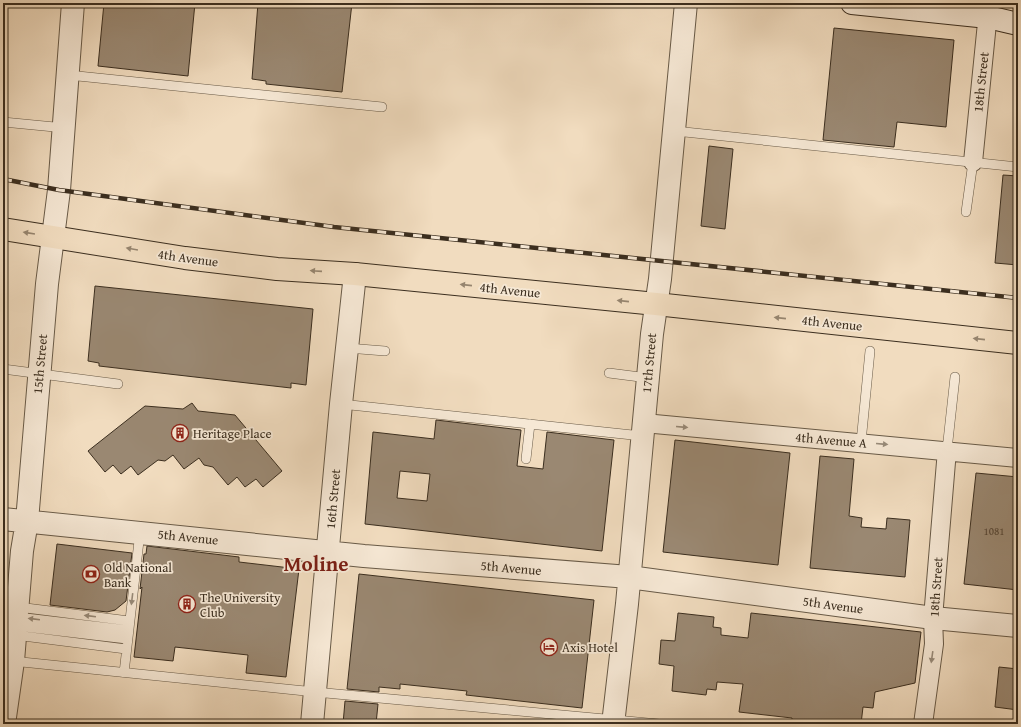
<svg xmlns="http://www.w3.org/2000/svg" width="1021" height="727" viewBox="0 0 1021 727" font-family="'Gentium Book Plus',serif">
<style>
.building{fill:#9a8872;stroke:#3b2e1f;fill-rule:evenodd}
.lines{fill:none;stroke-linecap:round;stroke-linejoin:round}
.service-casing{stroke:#685a47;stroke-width:10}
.minor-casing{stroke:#685a47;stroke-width:20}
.tertiary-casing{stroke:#685a47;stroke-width:24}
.secondary-casing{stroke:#3b2e1f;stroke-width:24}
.primary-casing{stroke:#3b2e1f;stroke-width:24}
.service{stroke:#f6e8d5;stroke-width:9}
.minor{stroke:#f6e8d5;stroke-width:18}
.tertiary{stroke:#f6e8d5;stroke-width:22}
.secondary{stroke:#f6e8d5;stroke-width:22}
.primary{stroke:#f1dcbf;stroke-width:22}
.rail-casing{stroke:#3b2e1f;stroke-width:4.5}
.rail{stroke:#f6e8d5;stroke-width:3;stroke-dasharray:9;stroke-linecap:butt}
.oneway{fill:#96856f}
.oneway2{fill:#988b7a}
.labels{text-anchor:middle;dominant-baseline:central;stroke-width:3.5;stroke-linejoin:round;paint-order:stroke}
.number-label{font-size:11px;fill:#534434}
.street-label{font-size:13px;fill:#3b2e1f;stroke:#f6e8d5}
.poi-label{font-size:13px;fill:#3b2e1f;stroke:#f6e8d5;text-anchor:start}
.town-label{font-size:21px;font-weight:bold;fill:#7a1f14;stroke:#f6e8d5}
</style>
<rect width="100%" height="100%" fill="#f1dcbf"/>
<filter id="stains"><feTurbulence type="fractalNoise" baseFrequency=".005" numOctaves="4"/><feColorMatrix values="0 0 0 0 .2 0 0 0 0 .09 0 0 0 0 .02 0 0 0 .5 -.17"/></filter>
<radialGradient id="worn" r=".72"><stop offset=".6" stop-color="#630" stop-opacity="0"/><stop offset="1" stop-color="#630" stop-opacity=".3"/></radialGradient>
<!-- building -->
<path class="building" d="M104,3H195L188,76L98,66Z
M258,3H352L342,92L266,84V81L252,79Z
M834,28L954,40L946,127L897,122L894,147L823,140Z
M709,146L733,149L725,229L701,226Z
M1003,175L1018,176V265L995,263Z
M95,286L313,309L306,385L291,383V388L99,366V363L88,361Z
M192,403L198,411L235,415L282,471L263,487L256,479L245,487L237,477L228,485L213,467L204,465L199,458L184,469L173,455L165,461L158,460L138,475L131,466L121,474L113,465L105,472L88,451L145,406L183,409Z
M436,420L521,430L517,466L543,469L547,432L614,440L602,551L365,524L373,432L434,439ZM400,471L430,474L427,501L397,498Z
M675,440L790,453L778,565L663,552Z
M820,456L854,459L849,516L862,518L861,527L886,529L887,518L910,520L905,577L810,568Z
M976,473L1018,477V590L964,584Z
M57,544L132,553L126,601L115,610L107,612L50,605Z
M147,546L239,557V562L299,569L286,677L246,673L248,655L175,647L173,661L134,657L142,587L140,589L144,554H146Z
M359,574L594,600L582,708L466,695L467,691L400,684V689L379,687V692L347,689Z
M678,613L714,617L713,627L721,628V635L748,638L751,613L921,632L915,683L875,692L873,708L863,707L861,724H836L808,721V724H800L792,723V718L739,712L743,684L717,682L716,690L707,689L706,695L672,691L674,666L659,664L661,640L675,641Z
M999,667L1018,669V710L995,707Z
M345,701L378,704L376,724H343Z"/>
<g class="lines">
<!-- service casing -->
<g class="service-casing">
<path id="service" d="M68,75L382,107
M3,122L65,128
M675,131L1018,167
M966,212L973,162
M347,348L385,351
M3,369L118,384
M609,373L648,378
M341,404L642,436
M861,442L870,351
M947,450L955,377
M526,459L530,424
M18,607L129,621
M17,617L128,630
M16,626L127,639
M15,635L126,649
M12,661L315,692L659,724
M124,673L140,532"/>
</g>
<!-- minor casing -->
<g class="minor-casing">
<path id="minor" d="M973,162L989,3
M644,423L1018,458
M923,724L934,644L933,618L947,450"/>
</g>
<!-- tertiary casing -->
<g class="tertiary-casing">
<path id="tertiary" d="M3,519L364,556L629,577L933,618L1018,626
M4,724L13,661L22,551L27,521L47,284L59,190L73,3
M312,724L341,404L355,274
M613,724L627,604L652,334L660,279L686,3"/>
</g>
<!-- secondary casing -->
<g class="secondary-casing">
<path id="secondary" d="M852,3L988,17L1018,24"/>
</g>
<!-- primary casing -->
<g class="primary-casing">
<path id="primary" d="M3,229L185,258L277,269L355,274L656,304L1018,343"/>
</g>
<!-- service -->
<use href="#service" class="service"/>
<!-- minor -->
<use href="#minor" class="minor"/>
<!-- tertiary -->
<use href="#tertiary" class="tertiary"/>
<!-- secondary -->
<use href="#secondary" class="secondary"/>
<!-- primary -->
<use href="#primary" class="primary"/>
<!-- rail casing -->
<g class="rail-casing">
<path id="rail" d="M3,179L59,190L334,227L1018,298"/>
</g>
<!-- rail -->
<use href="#rail" class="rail"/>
</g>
<!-- one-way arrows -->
<defs><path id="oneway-solid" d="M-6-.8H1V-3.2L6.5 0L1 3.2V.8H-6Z"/></defs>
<g class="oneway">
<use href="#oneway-solid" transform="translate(29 233) rotate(-171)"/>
<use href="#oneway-solid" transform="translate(132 249) rotate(-170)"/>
<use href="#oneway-solid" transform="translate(316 271) rotate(-176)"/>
<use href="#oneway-solid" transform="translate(466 285) rotate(-174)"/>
<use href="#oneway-solid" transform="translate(623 301) rotate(-174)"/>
<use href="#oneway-solid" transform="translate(780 318) rotate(-174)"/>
<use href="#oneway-solid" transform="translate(979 339) rotate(-174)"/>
</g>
<g class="oneway2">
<use href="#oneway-solid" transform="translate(682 427) rotate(5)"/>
<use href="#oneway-solid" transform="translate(882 444) rotate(5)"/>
<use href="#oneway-solid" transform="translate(132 599) rotate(97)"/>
<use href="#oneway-solid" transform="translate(90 616) rotate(-173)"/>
<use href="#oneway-solid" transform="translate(34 619) rotate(-173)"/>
<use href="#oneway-solid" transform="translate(932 657) rotate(98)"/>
</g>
<!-- icons -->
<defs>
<g id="building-ring" transform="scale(0.9)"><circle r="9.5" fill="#f6e8d5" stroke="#8f2418" stroke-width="1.5"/><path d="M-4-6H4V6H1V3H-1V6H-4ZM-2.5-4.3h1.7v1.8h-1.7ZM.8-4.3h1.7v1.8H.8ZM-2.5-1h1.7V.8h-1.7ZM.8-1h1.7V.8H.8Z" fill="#8f2418"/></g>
<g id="bank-ring" transform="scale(0.9)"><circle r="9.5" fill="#f6e8d5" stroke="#8f2418" stroke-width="1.5"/><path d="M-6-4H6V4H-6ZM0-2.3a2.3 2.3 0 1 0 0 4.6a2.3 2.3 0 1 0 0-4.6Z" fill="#8f2418"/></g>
<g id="hotel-ring" transform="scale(0.9)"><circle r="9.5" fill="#f6e8d5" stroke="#8f2418" stroke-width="1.5"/><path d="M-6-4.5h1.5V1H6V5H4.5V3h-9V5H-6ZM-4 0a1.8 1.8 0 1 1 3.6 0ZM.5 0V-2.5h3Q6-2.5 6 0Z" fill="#8f2418"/></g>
</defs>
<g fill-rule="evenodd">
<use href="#building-ring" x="180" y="433"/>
<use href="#bank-ring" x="91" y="574"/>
<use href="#building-ring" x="187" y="604"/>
<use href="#hotel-ring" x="549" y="647"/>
</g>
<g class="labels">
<!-- number labels -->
<g class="number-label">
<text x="994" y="531">1081</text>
</g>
<!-- street labels -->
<g class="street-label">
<text transform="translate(981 82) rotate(-84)">18th Street</text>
<text transform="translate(188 258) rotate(8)">4th Avenue</text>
<text transform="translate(510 290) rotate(6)">4th Avenue</text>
<text transform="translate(832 323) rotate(6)">4th Avenue</text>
<text transform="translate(649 363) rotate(-85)">17th Street</text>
<text transform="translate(40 364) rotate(-85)">15th Street</text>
<text transform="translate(831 440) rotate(5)">4th Avenue A</text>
<text transform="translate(333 499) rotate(-85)">16th Street</text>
<text transform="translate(188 537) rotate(6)">5th Avenue</text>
<text transform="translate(511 568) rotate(5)">5th Avenue</text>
<text transform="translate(936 587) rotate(-86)">18th Street</text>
<text transform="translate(833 605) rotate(8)">5th Avenue</text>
</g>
<!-- poi labels -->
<g class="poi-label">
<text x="193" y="433">Heritage Place</text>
<text x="104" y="567">Old National<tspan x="104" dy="15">Bank</tspan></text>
<text x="200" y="597">The University<tspan x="200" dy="15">Club</tspan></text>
<text x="562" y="647">Axis Hotel</text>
</g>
<!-- town labels -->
<g class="town-label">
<text x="316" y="563">Moline</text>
</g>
</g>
<!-- margin -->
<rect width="1021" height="727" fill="none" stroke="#f1dcbf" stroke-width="16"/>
<rect x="4" y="4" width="1013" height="719" fill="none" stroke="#3b2e1f" stroke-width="2"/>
<rect x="8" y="8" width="1005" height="711" fill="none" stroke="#3b2e1f"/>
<rect width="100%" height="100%" filter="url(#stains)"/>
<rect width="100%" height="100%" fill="url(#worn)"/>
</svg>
